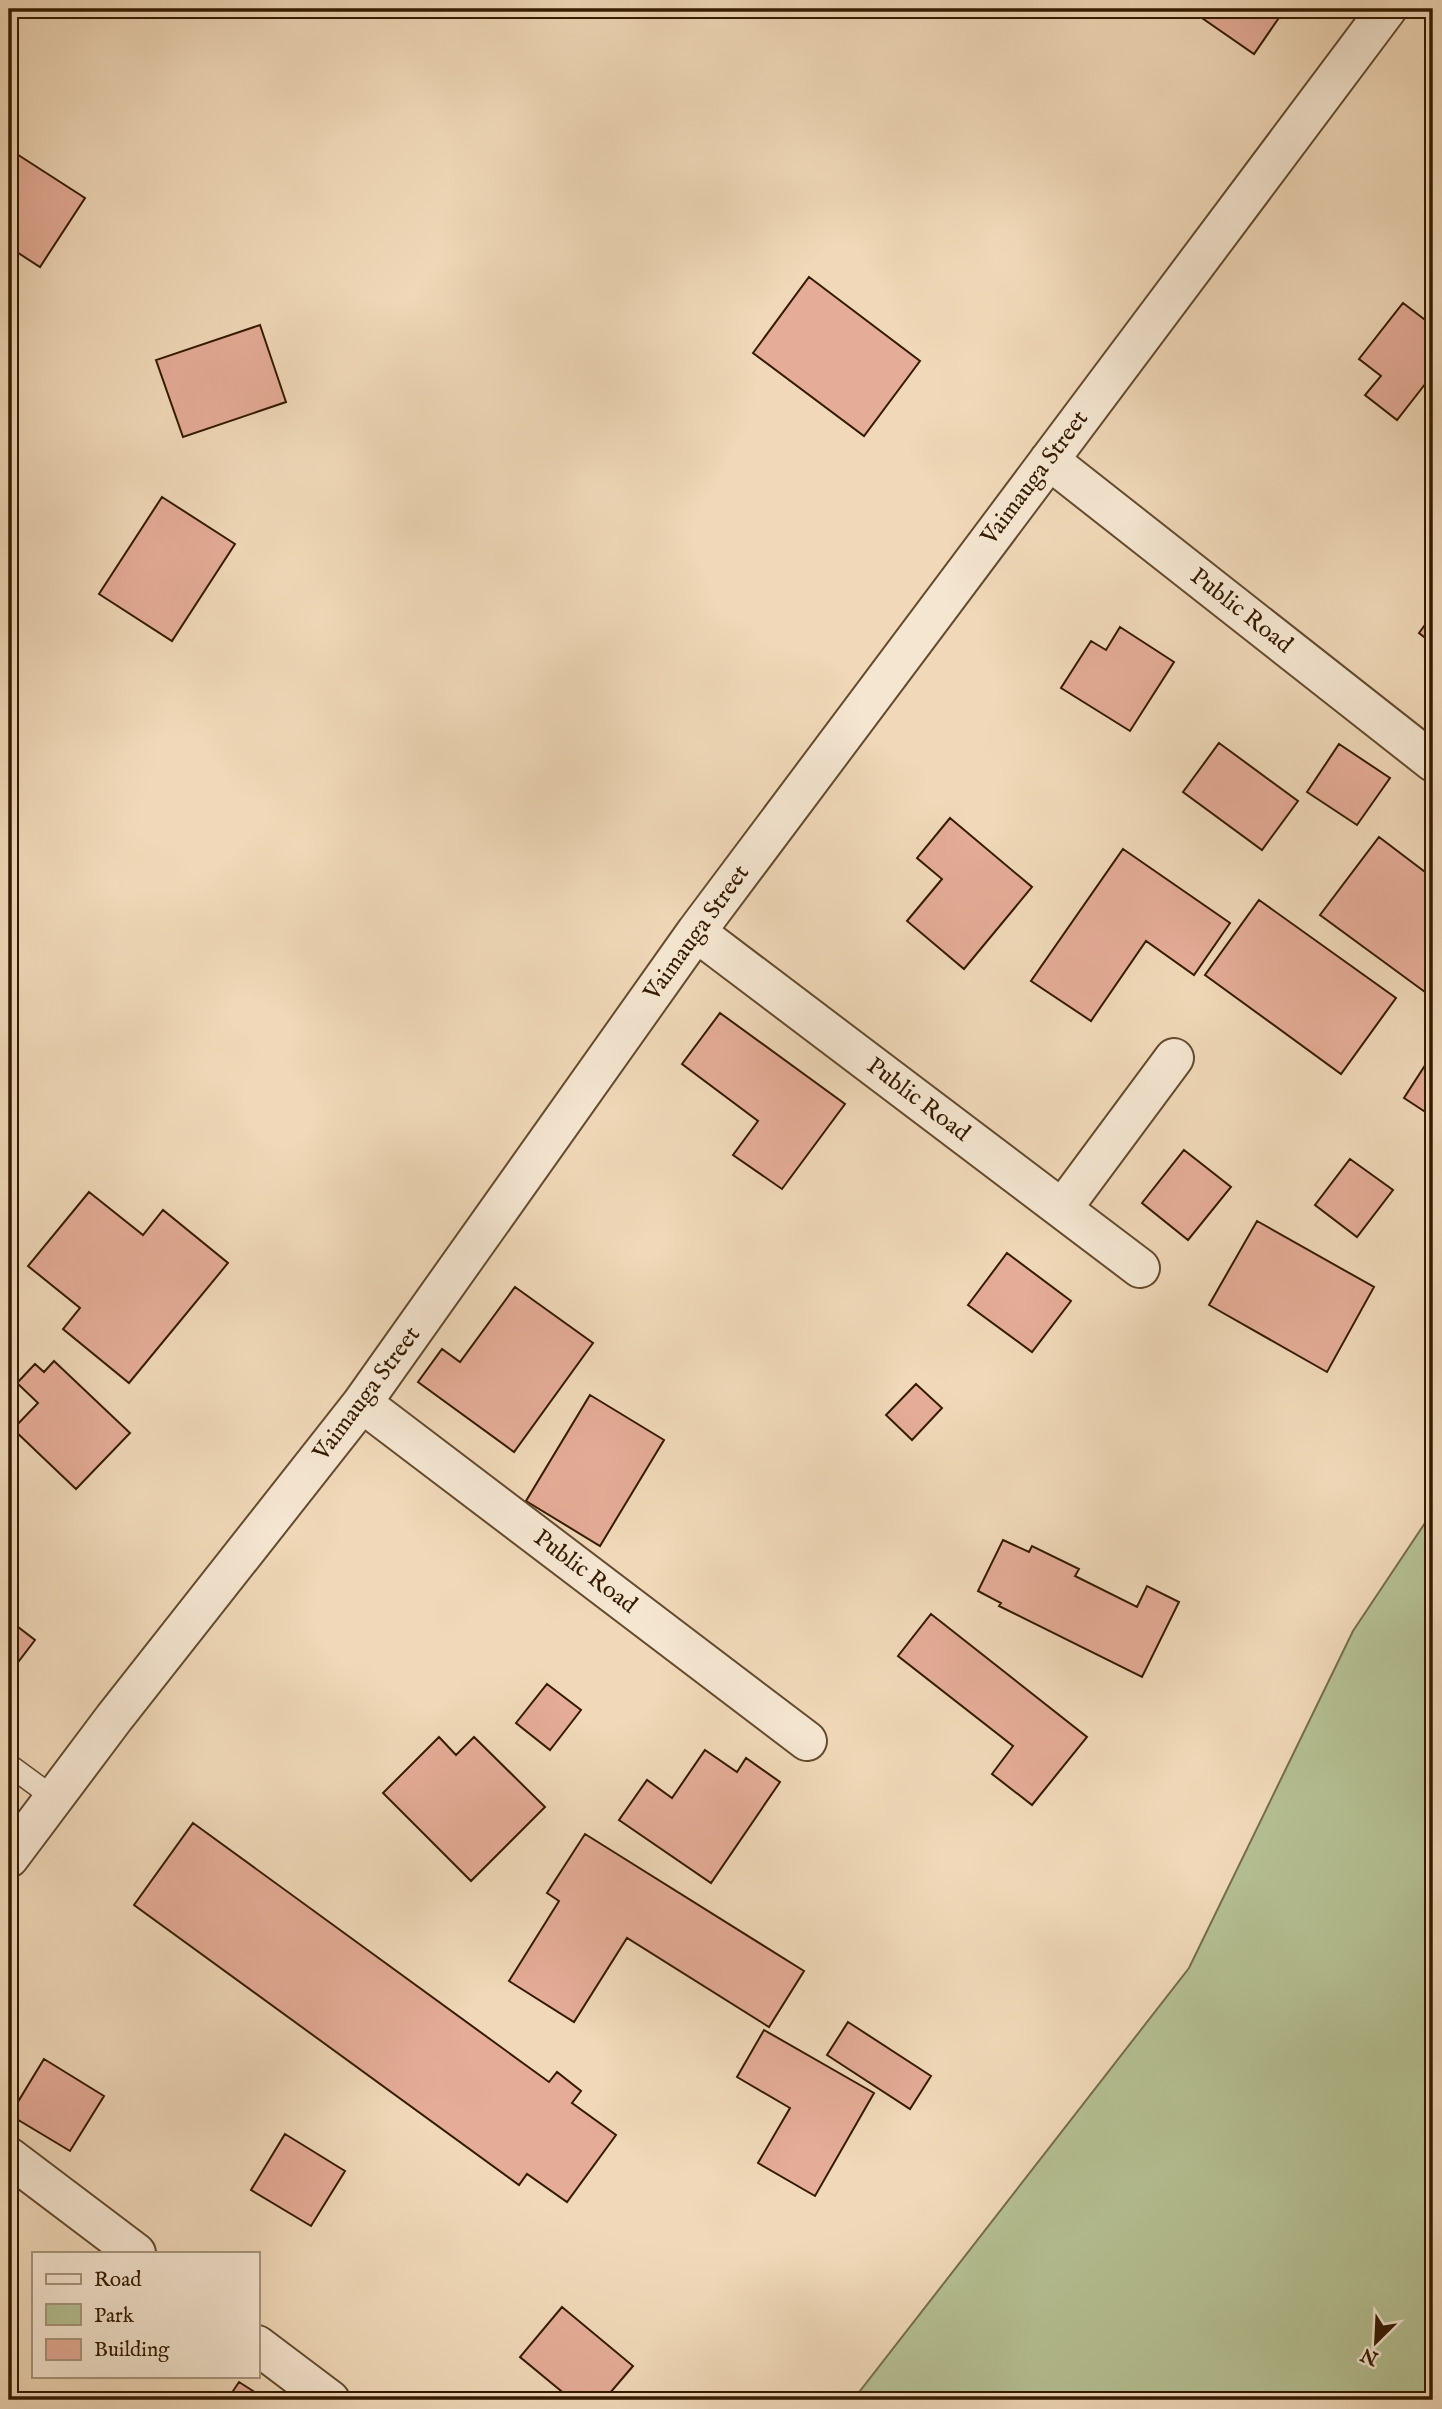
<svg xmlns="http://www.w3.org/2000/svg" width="1442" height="2409" viewBox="0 0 1442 2409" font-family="'IM FELL English',serif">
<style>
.green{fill:#b5c093;stroke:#756e4a;stroke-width:2}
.building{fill:#e5ac97;stroke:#351b00;stroke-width:2}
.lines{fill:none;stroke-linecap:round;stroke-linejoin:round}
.service-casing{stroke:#644a2e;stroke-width:24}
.minor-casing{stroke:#644a2e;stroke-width:42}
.service{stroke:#f5e6d1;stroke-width:21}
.minor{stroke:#f5e6d1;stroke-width:38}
.labels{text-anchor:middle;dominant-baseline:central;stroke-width:6;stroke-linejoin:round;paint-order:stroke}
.street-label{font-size:24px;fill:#351b00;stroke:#f5e6d1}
</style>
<rect width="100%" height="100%" fill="#f0d8b8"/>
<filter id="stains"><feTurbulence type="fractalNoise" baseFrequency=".00286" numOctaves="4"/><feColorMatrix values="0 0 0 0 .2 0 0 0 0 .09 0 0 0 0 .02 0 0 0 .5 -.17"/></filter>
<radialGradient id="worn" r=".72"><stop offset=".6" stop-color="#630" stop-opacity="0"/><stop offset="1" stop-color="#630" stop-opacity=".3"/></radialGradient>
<!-- green -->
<path class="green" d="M1433,1511V2400H853L1189,1968L1353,1631Z"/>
<!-- building -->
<path class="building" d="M1189,9H1285L1254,54Z
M9,149L85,198L40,267L9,247Z
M809,277L920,361L864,436L753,353Z
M1403,303L1433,326V374L1397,420L1365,395L1381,376L1359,359Z
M260,325L286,402L183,437L156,360Z
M162,497L235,544L172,641L99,594Z
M1433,614V644L1419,633Z
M1120,627L1174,662L1130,731L1061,688L1091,641L1106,650Z
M1219,743L1298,801L1262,850L1183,792Z
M1339,744L1390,778L1357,825L1307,792Z
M950,818L1032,887L964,969L907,921L942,879L917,858Z
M1379,837L1433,878V990L1429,995L1320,915Z
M1123,849L1230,923L1194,975L1146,941L1091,1021L1031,981Z
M1259,900L1396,998L1341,1074L1205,975Z
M720,1013L845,1104L782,1189L733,1155L758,1121L682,1064Z
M1433,1053V1117L1404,1098Z
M1184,1150L1231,1187L1188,1240L1142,1203Z
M1350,1159L1393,1190L1357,1237L1315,1205Z
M89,1192L143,1235L163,1210L228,1263L129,1383L63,1329L80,1308L28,1266Z
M1257,1221L1374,1287L1327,1372L1209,1305Z
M1007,1253L1071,1301L1032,1352L968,1305Z
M515,1287L593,1343L514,1452L418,1382L442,1349L460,1362Z
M54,1361L130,1433L76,1489L13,1429L38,1403L17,1383L35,1364L44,1372Z
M916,1384L942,1408L912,1440L886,1415Z
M590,1395L664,1440L600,1546L526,1501Z
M1003,1540L1029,1552L1032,1546L1079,1569L1075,1576L1137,1607L1147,1586L1179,1602L1142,1677L999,1606L1001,1603L978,1591Z
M931,1614L1087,1737L1032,1805L992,1774L1013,1746L898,1656Z
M9,1620L35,1640L9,1674Z
M547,1684L581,1710L550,1750L516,1723Z
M439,1737L456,1755L474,1737L545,1807L471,1881L383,1793Z
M705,1750L737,1772L746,1758L780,1782L711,1883L619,1820L647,1780L672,1798Z
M193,1823L549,2082L557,2072L581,2091L572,2103L616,2135L567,2202L527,2174L519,2185L134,1905Z
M585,1834L804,1971L769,2027L627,1938L574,2022L509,1981L559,1901L547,1893Z
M848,2022L931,2076L910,2109L827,2055Z
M764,2030L874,2093L815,2196L758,2163L790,2108L737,2077Z
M44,2059L104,2096L70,2151L10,2115Z
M285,2134L345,2171L311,2226L251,2190Z
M562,2307L633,2366L604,2400H572L520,2357Z
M239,2382L267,2400H227Z"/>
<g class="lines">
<!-- service casing -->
<g class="service-casing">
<path id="service" d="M9,1765L54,1798"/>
</g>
<!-- minor casing -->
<g class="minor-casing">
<path id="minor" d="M1049,460L1433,762
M696,932L1140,1268
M1062,1209L1174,1058
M362,1403L807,1741
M9,1858L114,1718L362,1403L696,932L1387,9
M9,2157L136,2253
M257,2345L330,2400"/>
</g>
<!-- service -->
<use href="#service" class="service"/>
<!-- minor -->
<use href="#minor" class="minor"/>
</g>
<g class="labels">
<!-- street labels -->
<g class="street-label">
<text transform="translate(1035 478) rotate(-53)">Vaimauga Street</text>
<text transform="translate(1241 611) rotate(38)">Public Road</text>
<text transform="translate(697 933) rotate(-54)">Vaimauga Street</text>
<text transform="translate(918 1100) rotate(37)">Public Road</text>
<text transform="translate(367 1394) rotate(-53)">Vaimauga Street</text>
<text transform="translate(585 1572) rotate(37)">Public Road</text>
</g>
</g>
<!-- margin -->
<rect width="1442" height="2409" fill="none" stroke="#f0d8b8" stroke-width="35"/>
<rect x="10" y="10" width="1421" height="2388" fill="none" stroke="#351b00" stroke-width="3.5"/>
<rect x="18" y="18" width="1407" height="2374" fill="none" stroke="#351b00" stroke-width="2"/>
<!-- legend -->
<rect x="32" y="2252" width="228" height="126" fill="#f5e6d1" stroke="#a8957d" stroke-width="2"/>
<rect x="46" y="2274" width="35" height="10" fill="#f5e6d1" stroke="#a8957d" stroke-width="2"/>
<text x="94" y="2286" font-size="21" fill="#351b00">Road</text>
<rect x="46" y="2304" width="35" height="21" fill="#b5c093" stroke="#a8957d" stroke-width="2"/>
<text x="94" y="2322" font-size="21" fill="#351b00">Park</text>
<rect x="46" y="2339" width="35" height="21" fill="#e5ac97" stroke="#a8957d" stroke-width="2"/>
<text x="94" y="2356" font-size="21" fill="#351b00">Building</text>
<!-- north arrow -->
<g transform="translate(1376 2342) rotate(204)" stroke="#f5e6d1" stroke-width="5" paint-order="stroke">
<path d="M0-5L12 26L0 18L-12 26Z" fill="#351b00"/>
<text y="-10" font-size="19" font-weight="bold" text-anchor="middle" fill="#351b00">N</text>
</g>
<rect width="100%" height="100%" filter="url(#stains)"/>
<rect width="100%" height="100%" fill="url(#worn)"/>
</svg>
